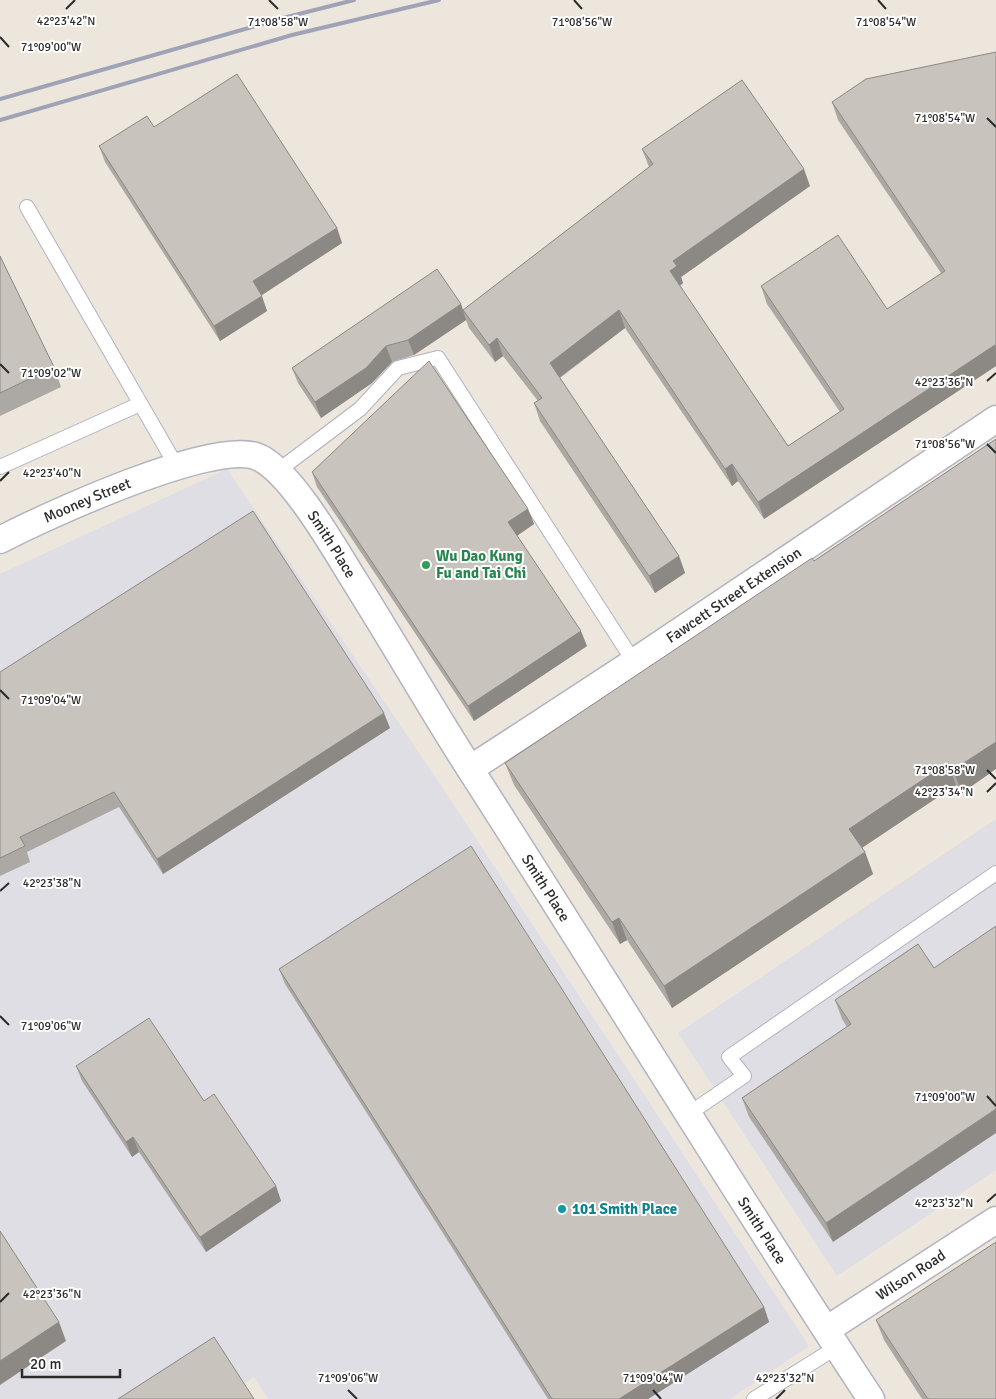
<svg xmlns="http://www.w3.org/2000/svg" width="996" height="1399" viewBox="0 0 996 1399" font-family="Signika,sans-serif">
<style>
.industrial{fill:#e0dee5}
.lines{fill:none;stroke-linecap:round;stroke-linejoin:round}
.lane-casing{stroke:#b1b3bf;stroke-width:16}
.street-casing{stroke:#b1b3bf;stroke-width:29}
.lane{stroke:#fff;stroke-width:14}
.street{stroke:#fff;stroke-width:26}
.rail{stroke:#a0a2b5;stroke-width:4}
.wall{fill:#aca8a3}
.shaded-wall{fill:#8c8884}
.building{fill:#c8c3bd;stroke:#8c8884}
.ticks{fill:none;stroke:#2b2b2b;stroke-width:2}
.leisure-dot{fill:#2e9e5b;stroke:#fff;stroke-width:2}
.culture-dot{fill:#0f9aa8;stroke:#fff;stroke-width:2}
.labels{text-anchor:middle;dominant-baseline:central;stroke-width:4;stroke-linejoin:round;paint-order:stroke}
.street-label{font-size:15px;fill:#2b2b2b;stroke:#fff}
.leisure-label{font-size:15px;font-weight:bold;fill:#27864d;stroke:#fff;text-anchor:start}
.culture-label{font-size:15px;font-weight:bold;fill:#0d838f;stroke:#fff;text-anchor:start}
.ticks-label{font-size:12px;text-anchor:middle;fill:#2b2b2b;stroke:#fff;stroke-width:4;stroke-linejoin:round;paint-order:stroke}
</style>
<rect width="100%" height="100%" fill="#ede6dd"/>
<!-- industrial -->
<path class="industrial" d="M227,469L444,790L809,1346L730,1399H268L254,1377L221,1399H0V574Z
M996,819V1170L837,1276L678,1033Z"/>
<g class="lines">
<!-- lane casing -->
<g class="lane-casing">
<path id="lane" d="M27,207L177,467
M0,467L140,404
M279,470L360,409L398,368L438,358L634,662
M690,1113L744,1076L729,1057L996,873
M754,1399L837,1347"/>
</g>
<!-- street casing -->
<g class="street-casing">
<g id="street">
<path id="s1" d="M0,540C44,517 215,438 258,457C291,471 336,551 356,583C395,645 431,708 470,769C605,979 734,1191 871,1399"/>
<path id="s2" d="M470,769L634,662L996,419"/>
<path id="s3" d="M826,1330L996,1220"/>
</g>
</g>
<!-- lane -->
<use href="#lane" class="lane"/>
<!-- street -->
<use href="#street" class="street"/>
<!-- rail -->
<path class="rail" d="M0,99L287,17L354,0
M0,120L292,35L439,0"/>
</g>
<!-- wall -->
<path class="wall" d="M996,52V366L764,519L738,481L732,486L625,328L560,378L679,556L685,573L655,593L540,421L534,403L538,401L503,356L495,362L469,328L466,320L414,355L392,362L372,383L321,418L298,383L292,368L461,304L463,310L649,167L642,149L810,186L681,277L683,283L680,286L788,446L840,412L767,304L761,286L887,309L941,273L838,120L832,102Z
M154,127L337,228L342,243L261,295L267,311L220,341L105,162L99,146Z
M0,256L54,367L61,387L0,416Z
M996,439L962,793L956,785L862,848L865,852L873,874L672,1008L627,940L620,944L514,785L505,763L814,561Z
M312,472L528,509L534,524L517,535L587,646L474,721L317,487Z
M0,672L390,728L163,874L119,807L27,852L30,862L0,876Z
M918,944L833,1242L749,1117L742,1098L847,1027L842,1019L835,1000Z
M279,969L764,1307L769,1322L648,1399H548L285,984Z
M76,1066L204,1101L276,1186L281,1201L206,1252L139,1152L132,1157L82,1081Z
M876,1320L996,1399H922L884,1340Z"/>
<!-- shaded-wall -->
<path class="shaded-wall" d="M804,169L810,186L681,277L683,283L676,288L670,271L673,261Z
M337,228L342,243L259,297L253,281Z
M262,296L267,311L220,341L214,326Z
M461,304L466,320L414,355L408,340Z
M619,310L625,328L556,380L550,363Z
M497,338L503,356L495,362L489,345Z
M995,345L996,349V366L764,519L758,502Z
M386,346L392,362L372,383L321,418L315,402Z
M732,464L738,481L732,486L725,469Z
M528,509L534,524L514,538L508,522Z
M679,556L685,573L655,593L649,576Z
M581,631L587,646L474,721L468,706Z
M384,713L390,728L163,874L157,859Z
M996,742V769L962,793L953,770Z
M948,763L956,785L857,851L849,829Z
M865,852L873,874L672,1008L664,986Z
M619,918L627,940L620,944L612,922Z
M996,1109V1133L833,1242L826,1223Z
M133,1137L139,1152L132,1157L126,1142Z
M276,1186L281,1201L206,1252L200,1237Z
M764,1307L769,1322L648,1399H619Z
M59,1322L66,1341L0,1385V1361Z"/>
<!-- building -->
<path class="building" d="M996,52V347L995,345L758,502L732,464L725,469L619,310L550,363L679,556L649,576L534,403L542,398L497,338L489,345L463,310L653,164L642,149L742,80L804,169L673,261L677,266L670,271L788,446L844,409L761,286L838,235L887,309L945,271L832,102L866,79Z
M237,74L337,228L253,281L262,296L214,326L99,146L147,116L154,127Z
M0,256L54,367L0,393Z
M437,269L461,304L408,340L386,346L366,368L315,402L292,368Z
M429,361L528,509L508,522L581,631L468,706L312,472Z
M996,439V742L953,770L948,763L849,829L865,852L664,986L619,918L612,922L505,763L812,558L814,561Z
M253,511L384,713L157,859L114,792L20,837L25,846L0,858V672Z
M471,846L764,1307L619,1399H552L279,969Z
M996,926V1109L826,1223L742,1098L851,1024L835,1000L918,944L934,968Z
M149,1018L204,1101L214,1094L276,1186L200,1237L133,1137L126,1142L76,1066Z
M0,1231L59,1322L0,1361Z
M996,1242V1399H928L876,1320Z
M214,1337L254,1399H118Z"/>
<!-- ticks -->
<path class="ticks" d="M269,0L278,9M574,0L582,9M878,0L886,9M66,9L75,0M0,37L9,47M987,118L996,127M0,364L9,373M987,381L996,373M987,444L996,453M0,481L9,472M0,690L9,699M987,770L996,779M987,792L996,783M0,891L9,883M0,1016L9,1025M987,1096L996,1106M987,1202L996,1194M0,1302L9,1293M348,1390L357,1399M653,1390L661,1399M776,1399L785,1390"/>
<!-- markers -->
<circle class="leisure-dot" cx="426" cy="565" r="5"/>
<circle class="culture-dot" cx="562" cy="1209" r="5"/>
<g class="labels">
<!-- street labels -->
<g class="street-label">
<text stroke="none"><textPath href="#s1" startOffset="96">Mooney Street</textPath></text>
<text stroke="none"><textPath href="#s1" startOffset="390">Smith Place</textPath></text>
<text stroke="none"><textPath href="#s2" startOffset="316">Fawcett Street Extension</textPath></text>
<text stroke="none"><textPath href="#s1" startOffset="795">Smith Place</textPath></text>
<text stroke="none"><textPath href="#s1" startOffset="1200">Smith Place</textPath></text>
<text stroke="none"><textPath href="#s3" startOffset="101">Wilson Road</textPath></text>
</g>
<!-- leisure labels -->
<g class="leisure-label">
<text x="436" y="556">Wu Dao Kung<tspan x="436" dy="17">Fu and Tai Chi</tspan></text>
</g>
<!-- culture labels -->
<g class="culture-label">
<text x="572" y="1209">101 Smith Place</text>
</g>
</g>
<g class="ticks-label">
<text x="66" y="25">42°23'42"N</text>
<text x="278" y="26">71°08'58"W</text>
<text x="582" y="26">71°08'56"W</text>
<text x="886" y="26">71°08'54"W</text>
<text x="51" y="51">71°09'00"W</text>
<text x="945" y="122">71°08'54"W</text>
<text x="51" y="377">71°09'02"W</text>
<text x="944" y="386">42°23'36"N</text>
<text x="945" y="448">71°08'56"W</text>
<text x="52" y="477">42°23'40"N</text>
<text x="51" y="704">71°09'04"W</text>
<text x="945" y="774">71°08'58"W</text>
<text x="944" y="796">42°23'34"N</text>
<text x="52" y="887">42°23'38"N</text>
<text x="51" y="1030">71°09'06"W</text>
<text x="945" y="1101">71°09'00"W</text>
<text x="944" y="1207">42°23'32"N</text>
<text x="52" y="1298">42°23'36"N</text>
<text x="348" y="1382">71°09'06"W</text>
<text x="653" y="1382">71°09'04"W</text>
<text x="785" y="1382">42°23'32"N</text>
</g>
<!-- scale -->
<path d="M22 1369v8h98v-8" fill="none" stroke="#2b2b2b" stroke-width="2.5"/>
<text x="30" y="1369" font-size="15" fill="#2b2b2b" stroke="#ffffff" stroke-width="4" paint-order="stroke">20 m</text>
</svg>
